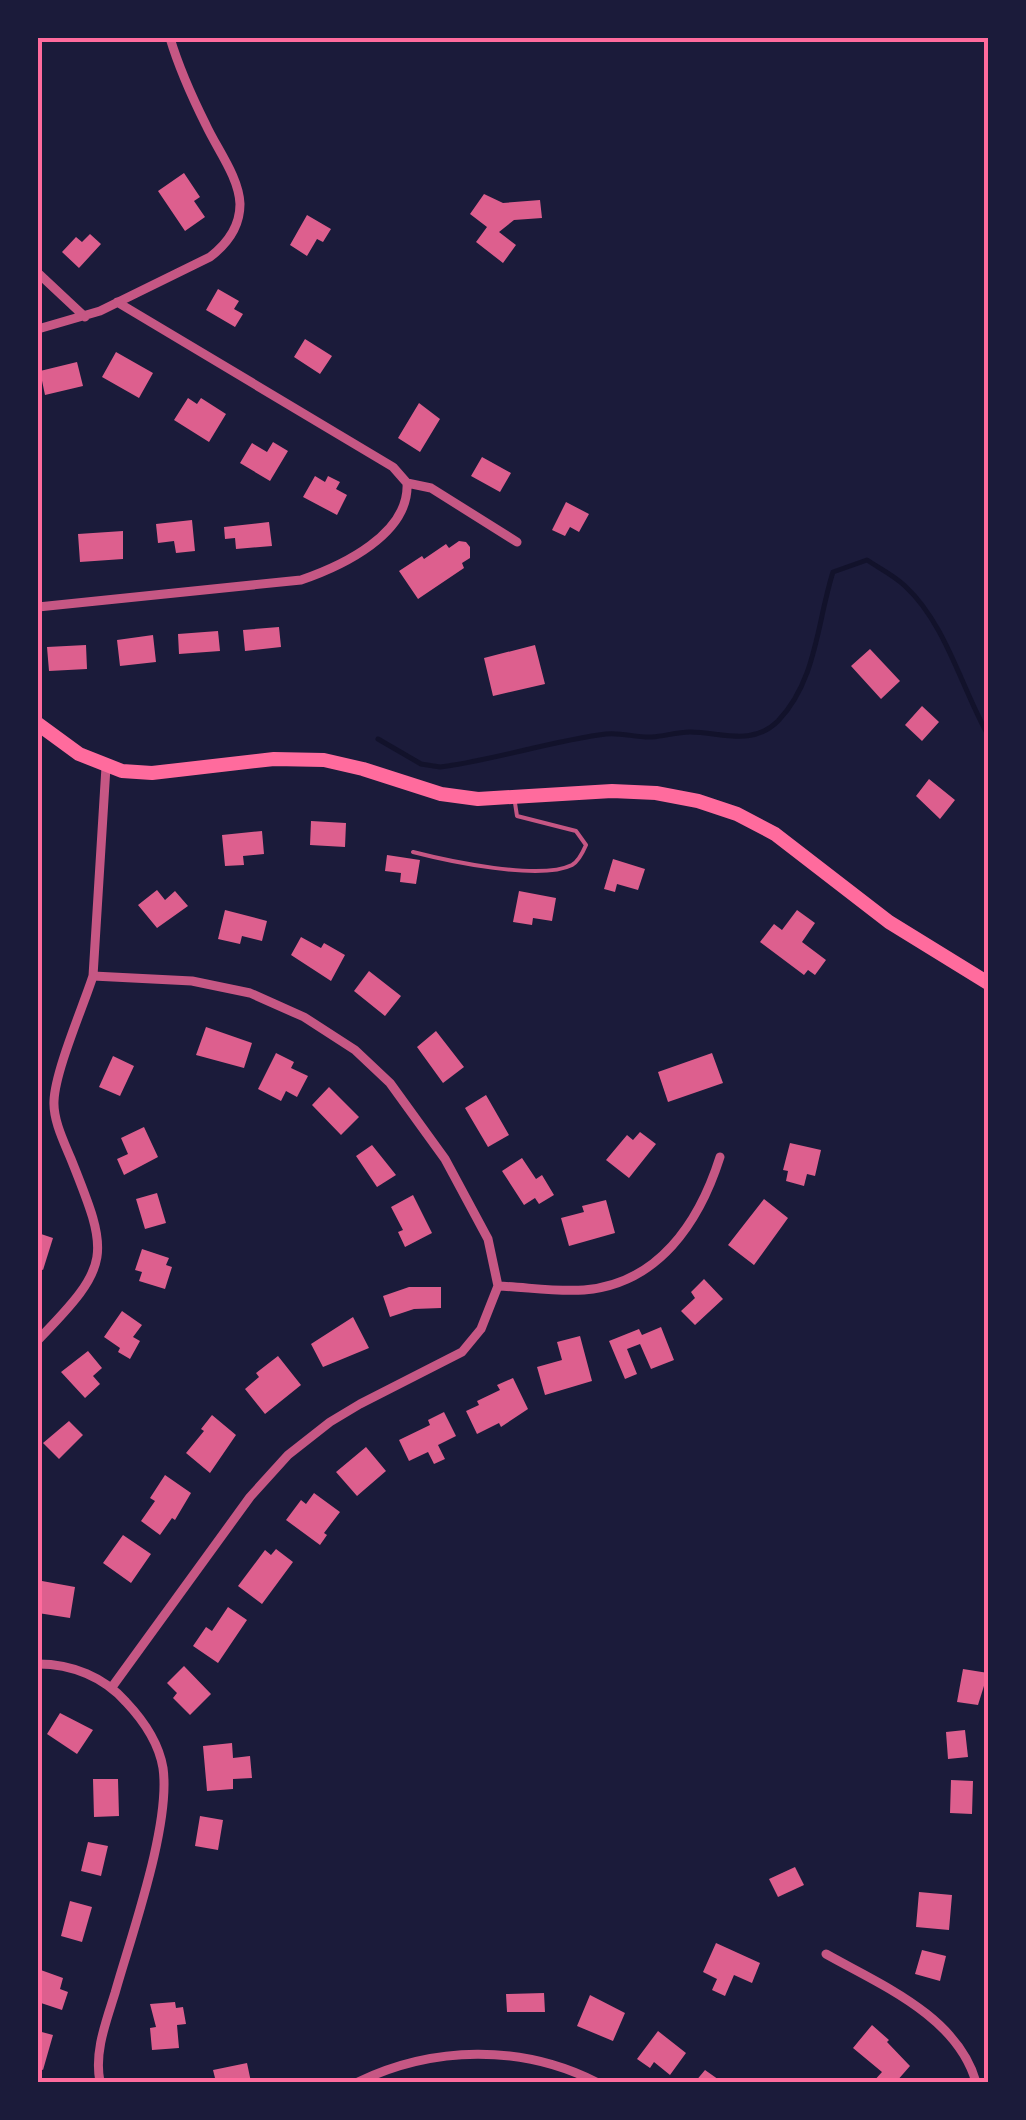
<svg xmlns="http://www.w3.org/2000/svg" width="1026" height="2120" viewBox="0 0 1026 2120" font-family="'Archivo Narrow',sans-serif">
<style>
.lines{fill:none;stroke-linecap:round;stroke-linejoin:round}
.stream{stroke:#12122b;stroke-width:5}
.building{fill:#dd5f8e}
.service{stroke:#c65784;stroke-width:4}
.minor{stroke:#c65784;stroke-width:9}
.primary{stroke:#ff6b9d;stroke-width:14}
.neatline{fill:none;stroke:#ff6b9d;stroke-width:4}
</style>
<rect width="100%" height="100%" fill="#1b1b3a"/>
<g class="lines">
<!-- stream -->
<path class="stream" d="M378,739L421,764L440,767C496,760 550,741 606,734C621,732 637,738 652,737C665,736 677,732 690,732C721,732 752,747 778,721C817,680 817,622 833,572L867,560C879,568 895,576 905,586C946,624 961,687 988,735"/>
</g>
<!-- building -->
<path class="building" d="M184,173L200,197L194,201L205,217L185,231L158,191Z
M484,194L503,203L540,200L542,218L514,220L499,232L516,245L503,263L476,242L487,227L470,214Z
M307,215L331,229L323,242L317,239L307,256L290,245Z
M90,234L101,244L79,268L62,252L76,237L82,242Z
M218,289L239,301L234,309L243,314L235,327L206,310Z
M305,339L332,356L320,374L294,357Z
M116,352L153,373L139,398L102,377Z
M77,362L83,386L45,395L40,371Z
M188,398L197,404L201,398L226,414L209,442L174,420Z
M419,403L440,419L420,452L398,438Z
M273,442L288,451L270,481L240,463L252,443L267,452Z
M482,457L511,473L500,492L471,476Z
M315,476L325,482L328,476L340,482L336,489L347,495L337,515L303,497Z
M566,502L589,514L579,532L570,527L565,536L552,530Z
M192,520L195,551L176,553L174,541L158,543L156,524Z
M269,522L272,546L236,549L235,538L225,539L224,527Z
M123,531V559L80,562L78,534Z
M459,541L466,542L470,547V558L462,563L464,568L418,599L399,571L422,556L424,559L446,544L449,548Z
M279,627L281,647L245,651L243,630Z
M218,631L220,651L179,654L178,634Z
M153,635L156,662L120,666L117,640Z
M86,645L87,669L49,671L47,647Z
M535,645L545,684L493,696L484,658Z
M870,649L900,681L881,699L851,666Z
M922,706L939,722L922,741L905,725Z
M929,779L955,800L940,819L916,796Z
M311,821L346,823L345,847L310,845Z
M262,831L264,854L243,856L244,865L225,866L222,835Z
M387,855L420,860L416,884L400,882L401,873L385,871Z
M613,859L645,869L638,890L617,884L615,892L604,889Z
M157,890L165,900L175,891L188,906L157,928L138,905Z
M519,891L556,898L552,921L533,918L532,925L513,922Z
M225,910L267,921L262,941L242,936L240,944L218,939Z
M797,910L815,923L802,942L826,960L815,975L808,970L804,975L760,942L774,924L782,930Z
M301,937L321,948L324,943L345,955L331,981L291,955Z
M369,971L401,996L385,1016L354,991Z
M206,1027L252,1043L244,1068L196,1055Z
M436,1031L464,1067L443,1083L417,1047Z
M276,1053L294,1062L291,1068L308,1076L297,1097L286,1091L281,1101L258,1089Z
M712,1053L723,1083L668,1102L658,1072Z
M113,1056L134,1066L120,1096L99,1087Z
M329,1087L359,1117L341,1135L312,1105Z
M486,1095L509,1135L488,1147L465,1108Z
M144,1127L158,1157L124,1175L117,1159L128,1154L121,1138Z
M640,1132L656,1144L629,1178L606,1160L627,1135L633,1140Z
M790,1143L821,1150L815,1176L807,1174L804,1186L786,1181L788,1171L783,1170Z
M372,1145L396,1175L377,1187L356,1156Z
M522,1158L536,1179L542,1175L554,1195L539,1204L535,1198L524,1205L502,1171Z
M157,1193L166,1223L145,1229L136,1199Z
M413,1195L432,1233L405,1247L398,1232L403,1230L391,1207Z
M764,1199L788,1218L754,1265L728,1245Z
M606,1200L615,1233L569,1246L561,1218L584,1212L582,1206Z
M38,1233L53,1238L43,1270L38,1268Z
M142,1249L169,1258L166,1265L172,1267L165,1289L139,1281L142,1272L135,1270Z
M704,1279L723,1299L695,1325L681,1311L695,1298L691,1292Z
M409,1287H441V1308L414,1309L390,1317L383,1296Z
M122,1311L142,1325L133,1337L140,1341L130,1359L118,1352L120,1348L104,1337Z
M353,1317L369,1348L323,1367L311,1344Z
M661,1327L674,1360L651,1369L640,1344L627,1349L637,1374L625,1379L609,1341L639,1329L642,1335Z
M580,1336L592,1381L545,1395L537,1367L562,1360L557,1342Z
M88,1351L102,1368L93,1376L100,1384L85,1398L61,1372Z
M278,1356L301,1385L265,1414L245,1389L259,1377L256,1373Z
M513,1378L528,1409L501,1427L499,1423L477,1434L466,1411L479,1405L477,1401L500,1390L497,1385Z
M444,1412L456,1436L438,1445L445,1459L434,1464L428,1452L409,1461L399,1440L430,1425L428,1420Z
M212,1415L236,1435L210,1473L186,1453L204,1431L201,1429Z
M69,1421L83,1435L59,1459L43,1443Z
M366,1447L386,1471L357,1496L336,1472Z
M165,1475L191,1493L175,1520L172,1518L160,1535L141,1521L155,1501L150,1498Z
M314,1493L340,1512L324,1533L327,1535L320,1545L286,1520L301,1500L306,1504Z
M123,1535L151,1554L131,1583L103,1563Z
M276,1549L293,1562L262,1604L238,1586L265,1550L271,1555Z
M42,1581L75,1587L70,1618L38,1613Z
M228,1607L247,1620L218,1663L193,1646L206,1627L212,1631Z
M184,1666L211,1694L190,1715L173,1698L177,1693L167,1683Z
M963,1669L988,1673L978,1705L957,1702Z
M60,1713L93,1730L77,1754L47,1734Z
M965,1730L968,1757L948,1759L946,1732Z
M232,1743L233,1758L250,1756L252,1778L233,1779V1789L207,1791L203,1746Z
M93,1779H118L119,1816L94,1817Z
M951,1780L973,1781L972,1814L950,1813Z
M200,1816L223,1820L218,1850L195,1846Z
M88,1842L108,1846L101,1876L81,1871Z
M795,1867L804,1885L778,1897L769,1879Z
M919,1892L952,1895L949,1930L916,1927Z
M70,1901L92,1907L82,1942L61,1936Z
M716,1943L760,1963L752,1983L734,1975L725,1996L712,1990L717,1979L703,1972Z
M922,1950L946,1956L940,1981L915,1974Z
M38,1969L63,1978L60,1989L68,1992L62,2010L38,2002Z
M544,1993L545,2012H507L506,1994Z
M590,1995L625,2013L613,2041L577,2026Z
M175,2002L176,2008L183,2007L186,2024L177,2025L179,2048L152,2050L150,2028L156,2027L150,2004Z
M872,2025L889,2040L887,2042L910,2066L896,2082H873L882,2072L853,2048Z
M38,2031L53,2035L43,2070L38,2068Z
M658,2031L686,2053L670,2075L654,2062L650,2068L637,2059Z
M247,2063L251,2082H216L213,2070Z
M705,2070L722,2082H695Z"/>
<g class="lines">
<!-- service -->
<path class="service" d="M413,852C448,861 540,881 572,865C579,861 583,852 586,845L576,831L517,816L515,803"/>
<!-- minor -->
<path class="minor" d="M38,273L85,317
M38,329L100,311L210,257C227,244 240,227 240,204C239,177 217,149 206,125C192,97 179,68 170,38
M407,483L431,488L517,542
M38,607L301,580C342,566 410,534 407,483L393,467L117,302
M106,767L93,976L192,981L250,993L304,1017L355,1050L390,1083L445,1159L488,1239L498,1286L481,1329L462,1352L360,1404L330,1422L288,1455L250,1497L112,1687
M498,1286C526,1287 555,1292 584,1290C658,1284 699,1223 720,1157
M38,1340C112,1264 110,1256 71,1159C64,1142 53,1120 54,1101C55,1071 83,1007 93,976
M38,1664C72,1664 104,1677 126,1702C143,1720 159,1744 163,1768C171,1825 131,1936 115,1993C106,2022 94,2052 100,2082
M826,1954C881,1985 957,2016 976,2082
M358,2082C433,2046 521,2044 596,2082"/>
<!-- primary -->
<path class="primary" d="M38,724L79,754L122,771L152,773L274,759L324,760L363,769L441,794L478,799L612,791L656,793L698,801L737,814L775,834L889,922L988,983"/>
</g>
<!-- border -->
<rect width="1026" height="2120" fill="none" stroke="#1b1b3a" stroke-width="80"/>
<rect x="40" y="40" width="946" height="2040" class="neatline"/>
</svg>
